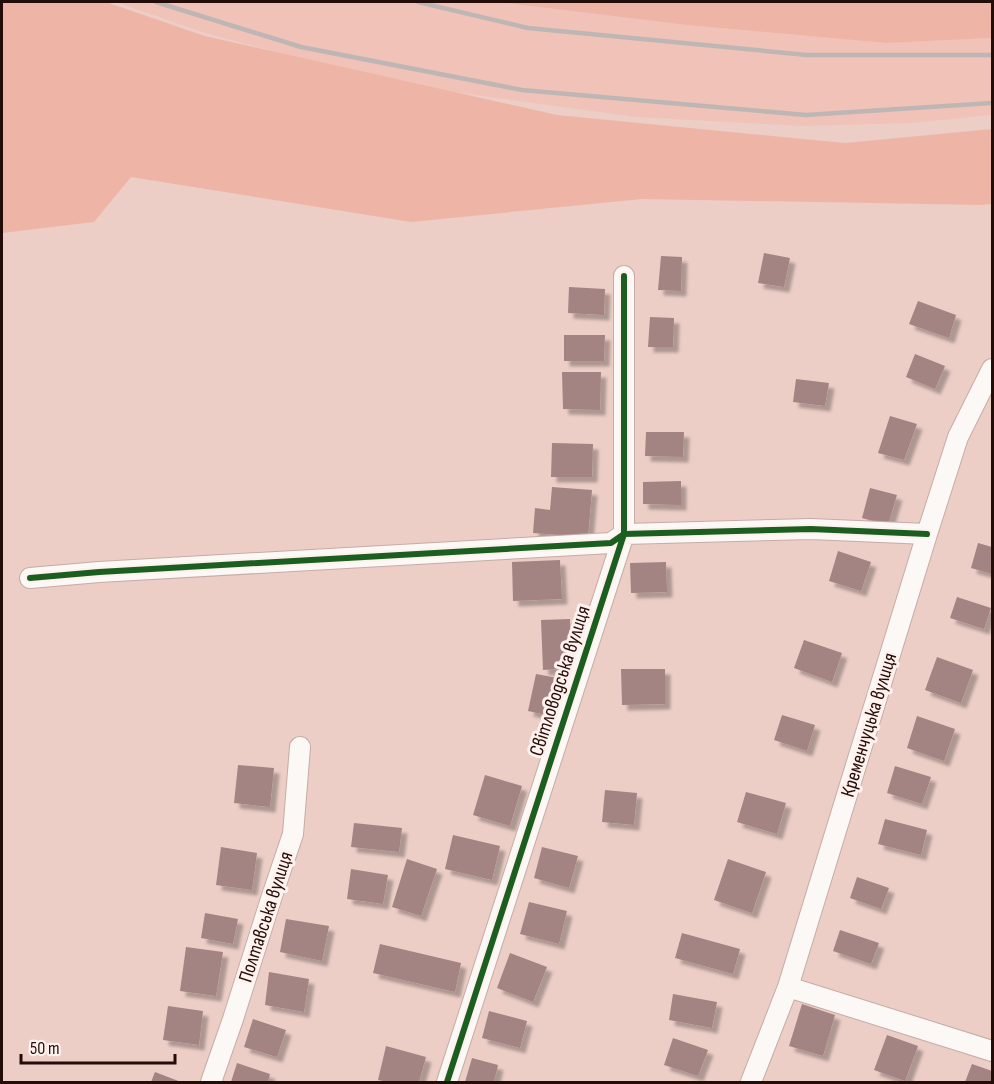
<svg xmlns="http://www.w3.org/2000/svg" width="994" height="1084" viewBox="0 0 994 1084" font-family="'Sofia Sans Condensed',sans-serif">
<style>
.built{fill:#f1c2b7}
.green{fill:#eeb5a7}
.building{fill:#a48383;filter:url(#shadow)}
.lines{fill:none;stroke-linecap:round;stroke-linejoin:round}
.street-casing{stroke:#c6aca5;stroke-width:22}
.street{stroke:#fcf8f6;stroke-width:20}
.rail{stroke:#beb6b4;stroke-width:4.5}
.cycleway-casing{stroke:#fff1ed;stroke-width:10}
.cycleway{stroke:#1b5e20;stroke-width:6}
.labels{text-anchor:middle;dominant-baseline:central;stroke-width:6;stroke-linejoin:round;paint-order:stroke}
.street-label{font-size:20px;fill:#240d08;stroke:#fff1ed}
</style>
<defs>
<filter id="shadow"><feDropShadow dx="5.5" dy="5.5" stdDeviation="1.5" flood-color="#0004"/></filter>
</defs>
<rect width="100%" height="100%" fill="#eccec6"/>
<!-- built -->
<path class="built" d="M116,2H497L687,25L886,43L992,38V115L911,123L803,126L636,117L402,85L205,33Z"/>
<!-- green -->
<path class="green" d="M2,2H106L205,36L557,115L845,143L992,129V204L981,205L642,199L411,222L131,177L94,222L2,233Z
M497,2H992V38L886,43L687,25Z"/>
<!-- building -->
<path class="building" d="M764,253L790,258L784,287L758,283Z
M661,256L682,257L681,291L658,290Z
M569,287L605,289L604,315L568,313Z
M918,301L956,315L949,338L909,324Z
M650,317L674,318L673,347H648Z
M564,335H605L604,361H564Z
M915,354L945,366L935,389L906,377Z
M562,372H601L600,410L563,409Z
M796,379L829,383L825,406L793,402Z
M890,416L917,424L904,460L878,453Z
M646,432H684L683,457L645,456Z
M552,443L593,444L592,477H551Z
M681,481V505L643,504V482Z
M552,487L592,490L588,537L533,533L535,508L550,510Z
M870,488L897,495L888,525L862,518Z
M978,543L992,547V574L971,568Z
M838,551L871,562L861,591L829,581Z
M560,560L562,599L513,601L512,562Z
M666,562L667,592L631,593L630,563Z
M957,597L991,608L984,629L950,618Z
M570,619L571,668L543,670L541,620Z
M804,640L842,653L832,682L794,668Z
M937,657L973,670L961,703L925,690Z
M621,669H665V704L622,705Z
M536,674L563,679L555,717L528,711Z
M782,715L815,725L807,751L774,740Z
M917,716L955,729L944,761L907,748Z
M238,765L274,768L270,807L234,803Z
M895,766L931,777L922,804L887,793Z
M485,775L522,786L510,826L473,815Z
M605,790L637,793L634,825L602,822Z
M746,792L786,803L777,834L737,822Z
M885,819L927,830L921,855L878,844Z
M354,823L402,828L399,852L351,847Z
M453,835L500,846L492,880L445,869Z
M221,847L257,853L252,890L216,885Z
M542,847L578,856L569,888L534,878Z
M407,859L437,869L421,916L392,907Z
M728,859L766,872L752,913L714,900Z
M351,869L388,875L383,904L347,899Z
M857,877L889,888L881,909L850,898Z
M529,902L567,911L559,944L520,934Z
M205,913L238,919L233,944L201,938Z
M286,919L329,926L322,961L280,952Z
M840,930L879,943L871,964L833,951Z
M682,933L740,949L733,974L675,958Z
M380,944L461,963L455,992L373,973Z
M186,947L223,952L216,996L180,991Z
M510,953L547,967L533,1002L497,988Z
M269,972L309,979L304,1012L265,1005Z
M673,994L717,1002L712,1028L669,1020Z
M802,1004L835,1015L823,1056L789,1046Z
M168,1006L203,1011L199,1045L163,1040Z
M489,1011L527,1021L520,1048L482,1038Z
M253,1019L286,1030L277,1057L244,1047Z
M887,1035L918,1046L905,1081L874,1070Z
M673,1038L708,1050L698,1076L664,1065Z
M386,1046L426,1057L419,1082H388L378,1080Z
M472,1058L498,1065L494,1082H465Z
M237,1063L270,1074L268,1082H231Z
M972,1064L992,1071V1082H965Z
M155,1072L181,1082H151Z"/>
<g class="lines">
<!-- street casing -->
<g class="street-casing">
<path id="street" d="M30,578L99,572L611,543L624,534L811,529L927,534
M788,987L992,1051
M211,1082L233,1019L271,899L293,834L300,747
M447,1082L624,534V276
M751,1082L788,987L927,534L958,437L992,369"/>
</g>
<!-- street -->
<use href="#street" class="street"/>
<!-- rail -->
<path class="rail" d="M156,2L301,47L522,90L806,115L992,103
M418,2L528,28L807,55H992"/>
<!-- cycleway casing -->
<g class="cycleway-casing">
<path id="cycleway" d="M30,578L99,572L611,543L624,534L811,529L927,534
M447,1082L624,534V276"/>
</g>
<!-- cycleway -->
<use href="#cycleway" class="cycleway"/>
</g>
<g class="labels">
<!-- street labels -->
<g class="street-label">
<text transform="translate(560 681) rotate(-72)">Світловодська вулиця</text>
<text transform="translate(869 725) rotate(-73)">Кременчуцька вулиця</text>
<text transform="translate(266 917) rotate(-72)">Полтавська вулиця</text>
</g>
</g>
<!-- border -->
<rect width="994" height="1084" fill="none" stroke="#240d08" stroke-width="6"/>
<!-- scale -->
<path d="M21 1054v9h154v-9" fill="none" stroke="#240d08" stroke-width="3"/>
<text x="30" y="1054" font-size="18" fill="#240d08" stroke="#fff1ed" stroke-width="4.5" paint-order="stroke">50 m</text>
</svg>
